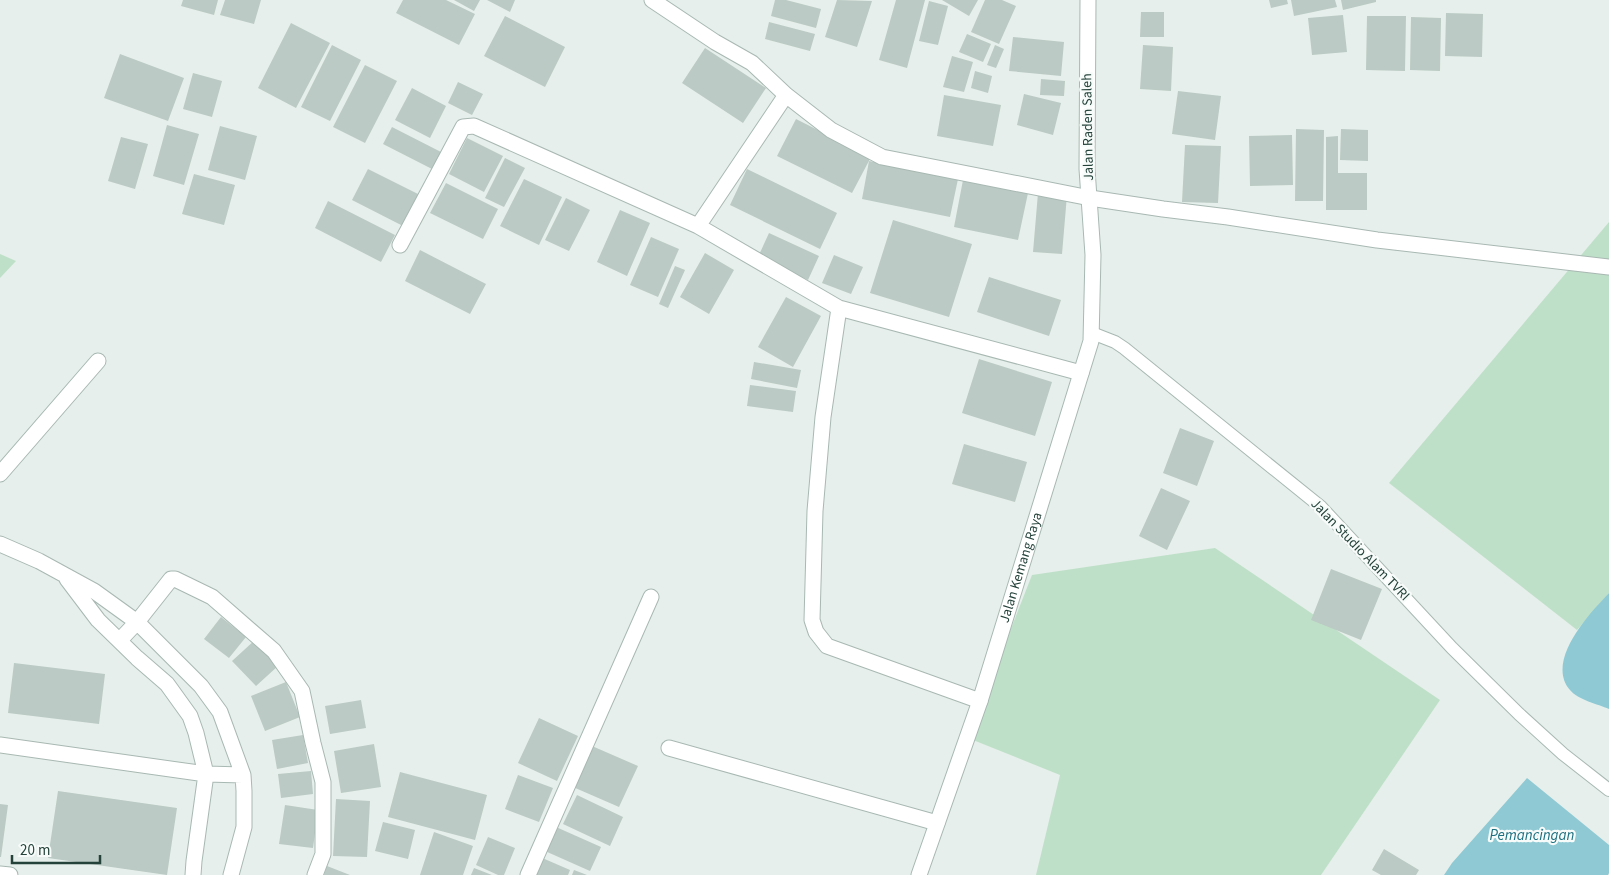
<svg xmlns="http://www.w3.org/2000/svg" width="1609" height="875" viewBox="0 0 1609 875" font-family="'Source Sans 3',sans-serif">
<style>
.green{fill:#bfe0c8}
.water{fill:#8ec9d4}
.building{fill:#bbcac4}
.lines{fill:none;stroke-linecap:round;stroke-linejoin:round}
.service-casing{stroke:#a8b8b2;stroke-width:14}
.minor-casing{stroke:#a8b8b2;stroke-width:17}
.tertiary-casing{stroke:#a8b8b2;stroke-width:17}
.service{stroke:#fff;stroke-width:12}
.minor{stroke:#fff;stroke-width:15}
.tertiary{stroke:#fff;stroke-width:15}
.labels{text-anchor:middle;dominant-baseline:central;stroke-width:4.5;stroke-linejoin:round;paint-order:stroke}
.street-label{font-size:14px;fill:#24423a;stroke:#f7fbf9}
.water-label{font-size:15px;font-style:italic;fill:#1c6f80;stroke:#f7fbf9}
</style>
<rect width="100%" height="100%" fill="#e6efeb"/>
<!-- green -->
<path class="green" d="M1609,222V593L1577,630L1389,483Z
M0,254L16,261L0,278Z
M1215,548L1440,700L1321,875H1036L1060,775L968,738L1032,575Z"/>
<!-- water -->
<path class="water" d="M1609,593V709C1598,704 1578,700 1570,690C1545,661 1589,614 1609,593Z
M1527,778L1609,845V873L1608,875H1444L1452,863Z"/>
<!-- building -->
<path class="building" d="M183,0H218L214,15L181,6Z
M225,0H261L254,24L220,15Z
M403,0H446L475,14L459,45L396,13Z
M454,0H480L474,11Z
M487,0H515L510,12Z
M775,0H786L821,9L816,28L771,16Z
M837,0L872,1L857,47L825,37Z
M896,0H925L907,68L879,60Z
M942,0H978L969,16Z
M985,0H1002L1016,6L999,44L971,32Z
M1269,0H1287L1288,4L1271,8Z
M1291,0H1335L1337,7L1294,16Z
M1341,0H1376V2L1343,10Z
M929,1L948,6L938,45L919,41Z
M1141,12H1164V37H1140Z
M1446,13L1483,14L1482,57L1445,56Z
M1343,15L1347,52L1312,55L1308,18Z
M505,16L565,47L545,87L484,56Z
M1367,16H1406L1405,71L1366,70Z
M1411,17L1441,18L1440,71L1410,70Z
M769,22L815,34L810,51L765,39Z
M291,23L330,43L296,108L258,88Z
M967,34L991,44L983,62L959,52Z
M1013,37L1064,42L1061,76L1009,71Z
M332,45L361,60L330,121L301,107Z
M995,45L1004,49L996,68L987,65Z
M1143,45L1173,47L1171,91L1140,89Z
M705,48L766,88L743,123L682,83Z
M120,54L184,78L168,121L104,98Z
M952,56L973,62L964,92L943,87Z
M365,65L397,81L365,143L333,127Z
M975,71L992,76L988,93L971,88Z
M193,73L222,81L212,117L183,109Z
M1041,79L1065,81L1064,96L1040,95Z
M458,82L483,94L472,115L448,103Z
M412,88L446,106L430,138L395,120Z
M1178,91L1221,96L1215,140L1172,134Z
M1024,94L1061,103L1053,135L1017,125Z
M944,95L1001,105L993,146L937,136Z
M796,119L871,157L852,193L777,156Z
M167,125L199,134L184,185L153,176Z
M220,126L257,136L245,180L208,170Z
M392,127L441,152L432,169L383,144Z
M1296,129L1324,130L1323,201H1295Z
M1341,129L1368,130V161L1340,160Z
M1292,135L1293,185L1250,186L1249,136Z
M1338,136V173H1367V210H1326V137Z
M121,137L148,144L135,189L108,181Z
M467,138L503,156L484,192L449,174Z
M1185,145L1221,146L1218,203L1182,202Z
M505,158L525,168L504,207L485,198Z
M869,161L958,179L950,217L862,199Z
M368,169L420,195L403,226L352,200Z
M747,169L837,213L820,249L730,205Z
M194,174L235,185L224,225L182,214Z
M524,179L562,197L539,245L500,226Z
M963,180L1028,193L1018,240L954,227Z
M446,183L498,209L483,239L430,213Z
M1038,193L1067,195L1062,254L1033,252Z
M566,198L590,210L569,251L545,240Z
M328,201L395,235L381,262L315,228Z
M620,210L650,223L627,276L597,262Z
M893,220L972,244L949,317L870,293Z
M769,233L819,256L808,280L758,257Z
M651,237L679,249L658,297L630,285Z
M420,250L486,284L470,314L405,281Z
M705,253L734,270L709,314L680,297Z
M834,255L863,267L851,294L822,283Z
M675,266L685,270L668,308L659,304Z
M989,277L1061,300L1049,336L977,312Z
M786,297L821,316L793,367L758,347Z
M979,359L1052,382L1035,436L962,413Z
M754,362L801,370L797,388L751,379Z
M750,385L796,391L793,412L747,406Z
M1180,428L1214,441L1197,486L1163,473Z
M964,444L1027,462L1015,502L952,484Z
M1161,488L1190,501L1167,550L1139,536Z
M1331,569L1382,589L1361,640L1311,620Z
M221,617L246,637L229,658L204,639Z
M255,640L278,666L256,686L232,661Z
M14,663L105,674L99,724L8,713Z
M286,682L300,717L265,731L251,696Z
M361,700L366,728L330,734L325,706Z
M539,718L578,736L557,781L518,763Z
M303,735L308,763L277,769L272,740Z
M374,744L381,787L341,793L334,751Z
M592,746L638,766L619,807L573,787Z
M311,771L313,794L281,798L278,774Z
M400,772L487,795L475,840L388,817Z
M518,775L553,788L539,822L505,809Z
M58,791L177,808L167,875L48,858Z
M577,795L623,817L610,846L563,824Z
M336,799L370,801L367,857L333,856Z
M0,804L8,805L1,857H0Z
M285,805L318,810L313,848L279,844Z
M383,822L415,830L408,859L375,851Z
M556,827L601,847L590,871L545,851Z
M434,832L473,846L463,875H420Z
M488,837L515,848L504,875H498L476,865Z
M1384,849L1419,870L1416,875H1381L1372,870Z
M540,857L570,870L568,875H533Z
M327,866L350,875H324Z
M474,868L492,875H471Z
M574,870L587,875H572Z"/>
<g class="lines">
<!-- service casing -->
<g class="service-casing">
<path id="service" d="M1092,333L1115,342L1124,348L1321,507L1452,648L1519,714L1563,754L1609,790"/>
</g>
<!-- minor casing -->
<g class="minor-casing">
<path id="minor" d="M652,0L715,42L752,63L786,95L831,130L882,157L1090,198L1163,209L1228,217L1377,240L1609,267
M698,226L786,95
M400,245L463,127L474,126L698,226L839,308L1081,373
M839,308L823,417L815,511L812,620L816,632L827,646L980,701
M0,474L98,361
M0,544L39,561L94,591L137,622L201,686L220,712L243,775L244,791V827L231,875
M67,579L98,620L137,658L167,684L190,716L196,733L206,774L194,861L193,875
M120,640L137,622L171,579H175L212,597L274,651L302,691L313,743L323,782V854L315,875
M0,745L206,774L243,775
M669,748L937,823
M0,874L10,875
M528,875L651,597"/>
</g>
<!-- tertiary casing -->
<g class="tertiary-casing">
<g id="tertiary">
<path id="s1" d="M919,875L980,701L1091,341L1093,255L1087,169L1088,0"/>
</g>
</g>
<!-- service -->
<use href="#service" class="service"/>
<!-- minor -->
<use href="#minor" class="minor"/>
<!-- tertiary -->
<use href="#tertiary" class="tertiary"/>
</g>
<g class="labels">
<!-- street labels -->
<g class="street-label">
<text transform="translate(1088 127) rotate(-91)">Jalan Raden Saleh</text>
<text transform="translate(1360 550) rotate(46)">Jalan Studio Alam TVRI</text>
<text stroke="none"><textPath href="#s1" startOffset="324">Jalan Kemang Raya</textPath></text>
</g>
<!-- water labels -->
<g class="water-label">
<text x="1532" y="835">Pemancingan</text>
</g>
</g>
<!-- scale -->
<path d="M12 855v8h88v-8" fill="none" stroke="#24423a" stroke-width="2.5"/>
<text x="20" y="855" font-size="15" fill="#24423a" stroke="#f7fbf9" stroke-width="4" paint-order="stroke">20 m</text>
</svg>
